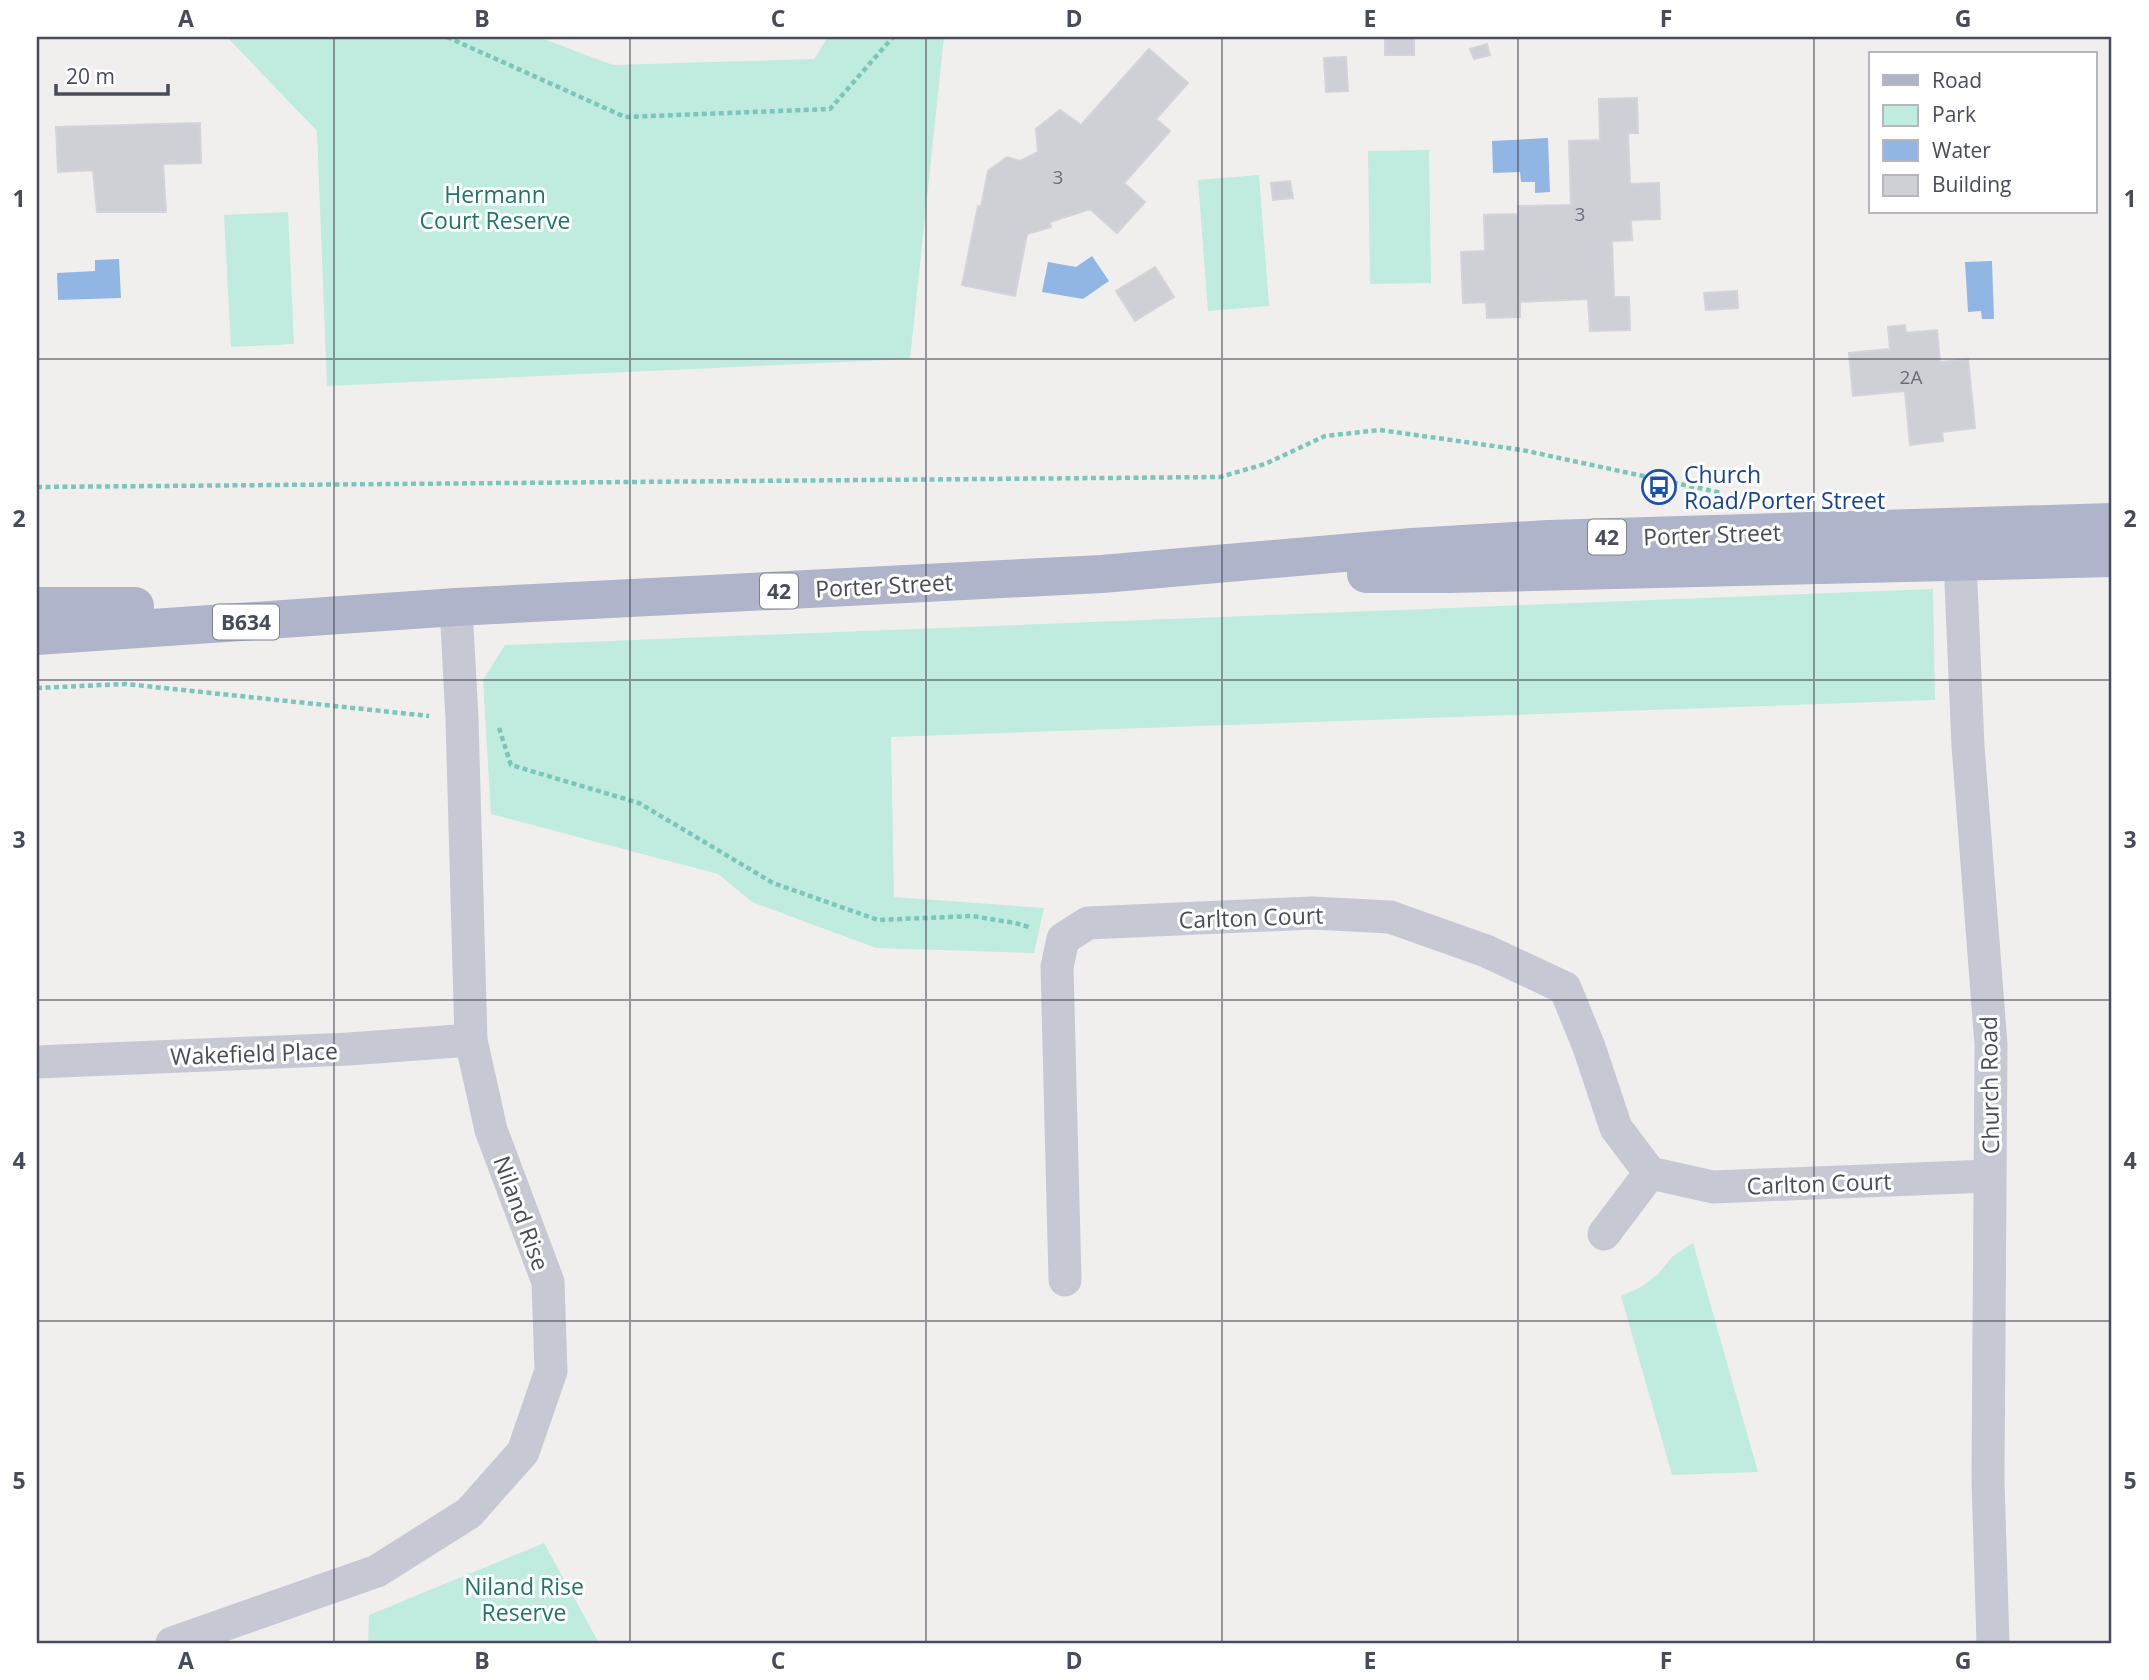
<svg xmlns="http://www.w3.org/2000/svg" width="2149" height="1680" viewBox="0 0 2149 1680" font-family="'Open Sans',sans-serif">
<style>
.green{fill:#c0ebdf}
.water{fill:#91b6e4}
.building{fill:#cfcfd6;stroke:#d3d3d9;stroke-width:2}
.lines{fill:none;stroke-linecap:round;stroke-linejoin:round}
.path{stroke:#7bc6bb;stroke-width:4.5;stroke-dasharray:5 3.5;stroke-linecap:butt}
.minor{stroke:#c6c9d4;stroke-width:33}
.primary{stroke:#b0b4cb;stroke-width:38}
.grid{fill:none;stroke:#484b5a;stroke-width:2;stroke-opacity:0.55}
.labels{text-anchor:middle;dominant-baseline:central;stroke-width:6;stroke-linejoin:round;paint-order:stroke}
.number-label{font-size:19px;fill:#6a6c79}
.shield{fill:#fff;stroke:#7f818c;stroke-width:2}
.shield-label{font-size:21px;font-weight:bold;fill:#484b5a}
.park-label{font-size:23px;fill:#1e7668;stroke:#fff}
.transit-label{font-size:23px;fill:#164399;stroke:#fff;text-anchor:start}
.street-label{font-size:23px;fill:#484b5a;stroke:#fff}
.neatline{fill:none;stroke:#484b5a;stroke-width:2.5}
.grid-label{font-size:23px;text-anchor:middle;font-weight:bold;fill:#484b5a}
</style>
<rect width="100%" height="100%" fill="#f1efee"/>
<!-- green -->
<path class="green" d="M227,37H538L613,65L814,59L828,37H944L910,359L327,386L317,131Z
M1429,150L1431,283L1370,284L1368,151Z
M1259,175L1269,306L1208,311L1198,180Z
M288,212L294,344L231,347L224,215Z
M1933,589L1935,700L891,737L894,897L1044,908L1034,953L876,948L752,902L718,874L491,814L483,680L505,645Z
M1693,1243L1758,1472L1672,1475L1621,1296L1641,1287L1658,1274L1673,1256Z
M544,1543L599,1643H368L369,1615Z"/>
<!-- water -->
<path class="water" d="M1548,138L1550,192L1535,193V182H1521L1520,172L1493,173L1492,141Z
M1092,256L1109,281L1083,299L1042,292L1048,262L1076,267Z
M119,259L121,298L58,300L57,273L95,271V260Z
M1992,261L1994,319H1982L1981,311L1968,312L1965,262Z"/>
<!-- building -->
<path class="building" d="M1385,37H1414V55H1385Z
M1487,44L1490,55L1474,59L1470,49Z
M1149,49L1188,83L1156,119L1170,131L1124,183L1145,202L1117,233L1090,209L1050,222L1051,227L1027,234L1015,296L962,285L978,206L981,207L988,171L1007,157L1020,161L1038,152L1036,129L1060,110L1081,125Z
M1346,57L1348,91L1326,92L1324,58Z
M1637,98L1638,133H1628L1630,184L1659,183L1660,219L1631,220L1632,240L1612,241L1614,297H1629L1630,330L1590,331L1588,299L1520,302V317L1487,318L1486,302L1463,303L1461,252L1485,251L1484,215L1518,214V206L1571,205L1569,141L1600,140L1599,99Z
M200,123L201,163L163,164L166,212H97L93,170L58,172L56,127Z
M1290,181L1293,198L1273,200L1271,183Z
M1155,267L1174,297L1135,321L1116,291Z
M1737,291L1738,308L1706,310L1704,293Z
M1905,325L1906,333L1937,330L1940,362L1968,359L1975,428L1942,432L1943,441L1910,445L1905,391L1853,396L1849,353L1890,349L1888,327Z"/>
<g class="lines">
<!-- path -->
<path class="path" d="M447,37L625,117L830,109L893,37
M37,487L1220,477L1265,464L1325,436L1380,430L1522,450L1722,493
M37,688L126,684L429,716
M499,728L511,765L639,803L773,883L878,920L972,916L1015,923L1029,927"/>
<!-- minor -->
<path class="minor" d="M1959,537L1968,746L1991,1045L1988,1480L1993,1643
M37,1062L349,1049L471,1040
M1604,1234L1650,1173
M1065,1280L1057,967L1063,939L1088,923L1312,913L1390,917L1486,951L1565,988L1589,1047L1616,1128L1650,1173L1713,1187L1989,1176
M172,1643L377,1571L469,1513L523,1452L551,1371L548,1282L491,1130L471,1040L462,719L456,607"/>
<!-- primary -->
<path class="primary" d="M1366,574H1449L2112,558
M37,606H135
M37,636L456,607L1102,574L1412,547L1548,539L2112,522"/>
</g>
<!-- grid -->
<path class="grid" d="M334,37V1643M630,37V1643M926,37V1643M1222,37V1643M1518,37V1643M1814,37V1643M37,359H2112M37,680H2112M37,1000H2112M37,1321H2112"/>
<!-- icons -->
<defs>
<g id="bus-ring" transform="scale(1.75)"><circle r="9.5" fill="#fff" stroke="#1a4fb4" stroke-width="1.5"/><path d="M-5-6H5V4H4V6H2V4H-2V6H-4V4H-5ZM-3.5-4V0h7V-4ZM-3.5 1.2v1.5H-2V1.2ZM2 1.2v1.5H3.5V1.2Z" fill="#1a4fb4"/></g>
</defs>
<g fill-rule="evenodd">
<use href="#bus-ring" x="1659" y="487"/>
</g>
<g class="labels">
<!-- number labels -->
<g class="number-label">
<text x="1058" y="177">3</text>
<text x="1580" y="214">3</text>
<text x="1911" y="377">2A</text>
</g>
<!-- shield labels -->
<g class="shield">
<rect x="1588" y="519.5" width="38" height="35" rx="5"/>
<rect x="760" y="573.5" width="38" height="35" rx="5"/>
<rect x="213" y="604.5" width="66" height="35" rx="5"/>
</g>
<g class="shield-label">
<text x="1607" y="537">42</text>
<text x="779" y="591">42</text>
<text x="246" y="622">B634</text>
</g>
<!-- park labels -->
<g class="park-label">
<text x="495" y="194">Hermann<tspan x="495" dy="26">Court Reserve</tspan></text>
<text x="524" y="1586">Niland Rise<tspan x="524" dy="26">Reserve</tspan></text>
</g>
<!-- transit labels -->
<g class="transit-label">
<text x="1684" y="474">Church<tspan x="1684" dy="26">Road/Porter Street</tspan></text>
</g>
<!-- street labels -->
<g class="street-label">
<text transform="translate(1712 534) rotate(-2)">Porter Street</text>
<text transform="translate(884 585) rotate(-3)">Porter Street</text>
<text transform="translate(1251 917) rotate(-2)">Carlton Court</text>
<text transform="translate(254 1053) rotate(-2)">Wakefield Place</text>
<text transform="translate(1989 1085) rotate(-91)">Church Road</text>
<text transform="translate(1819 1183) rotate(-2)">Carlton Court</text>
<text transform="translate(522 1213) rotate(70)">Niland Rise</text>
</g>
</g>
<!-- border -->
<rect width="2149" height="1680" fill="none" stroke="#ffffff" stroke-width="77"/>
<!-- legend -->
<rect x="1869" y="52" width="228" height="161" fill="#ffffff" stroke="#b6b7bd" stroke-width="2"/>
<rect x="1883" y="75" width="35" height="10" fill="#b0b4cb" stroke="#b6b7bd" stroke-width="2"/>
<text x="1932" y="88" font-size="21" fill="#484b5a">Road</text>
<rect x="1883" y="105" width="35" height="21" fill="#c0ebdf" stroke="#b6b7bd" stroke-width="2"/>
<text x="1932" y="122" font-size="21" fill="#484b5a">Park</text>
<rect x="1883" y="140" width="35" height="21" fill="#91b6e4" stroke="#b6b7bd" stroke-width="2"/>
<text x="1932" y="158" font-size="21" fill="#484b5a">Water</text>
<rect x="1883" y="175" width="35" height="21" fill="#cfcfd6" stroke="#b6b7bd" stroke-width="2"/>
<text x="1932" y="192" font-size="21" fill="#484b5a">Building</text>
<!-- scale -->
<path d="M56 84v10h112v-10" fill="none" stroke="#484b5a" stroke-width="3.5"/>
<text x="66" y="84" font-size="21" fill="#484b5a" stroke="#ffffff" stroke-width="5" paint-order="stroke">20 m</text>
<rect x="38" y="38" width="2072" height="1604" class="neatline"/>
<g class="grid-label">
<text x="186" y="27">A</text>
<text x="482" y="27">B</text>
<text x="778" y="27">C</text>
<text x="1074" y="27">D</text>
<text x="1370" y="27">E</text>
<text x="1666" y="27">F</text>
<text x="1963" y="27">G</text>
<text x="19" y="207">1</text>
<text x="2130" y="207">1</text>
<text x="19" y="527">2</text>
<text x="2130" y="527">2</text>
<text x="19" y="848">3</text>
<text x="2130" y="848">3</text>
<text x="19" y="1169">4</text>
<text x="2130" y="1169">4</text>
<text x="19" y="1489">5</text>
<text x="2130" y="1489">5</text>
<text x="186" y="1669">A</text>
<text x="482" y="1669">B</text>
<text x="778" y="1669">C</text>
<text x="1074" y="1669">D</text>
<text x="1370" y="1669">E</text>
<text x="1666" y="1669">F</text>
<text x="1963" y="1669">G</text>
</g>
</svg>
